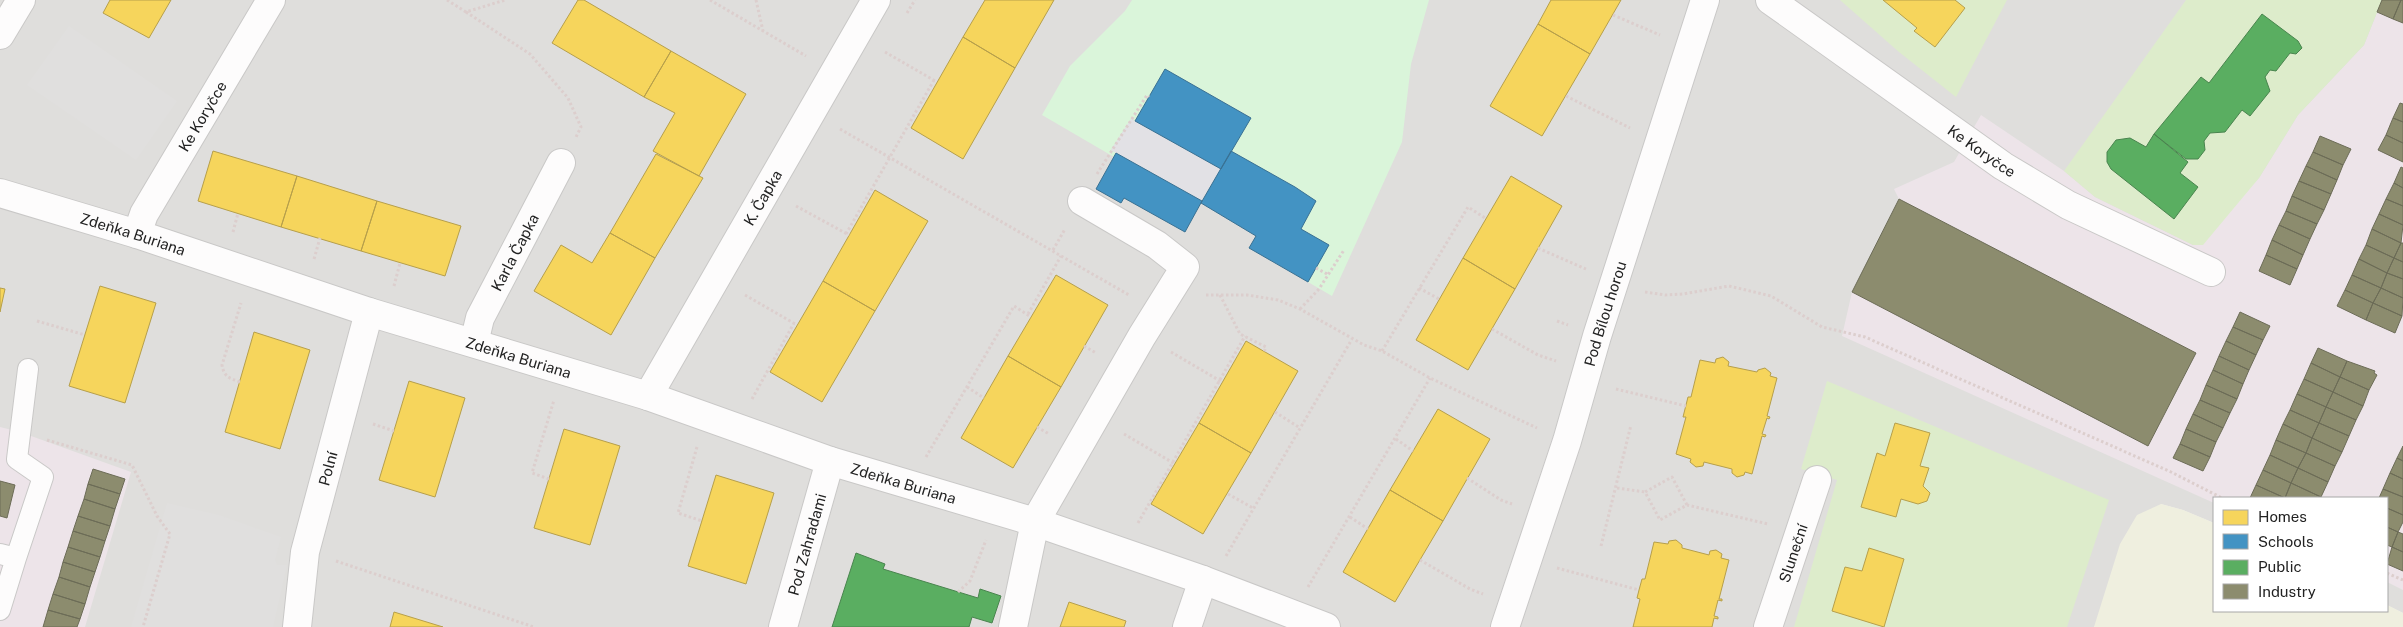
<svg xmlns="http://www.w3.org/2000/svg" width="2403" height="627" viewBox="0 0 2403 627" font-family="'Public Sans',sans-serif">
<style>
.residential{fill:#dfdedc}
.industrial{fill:#ede4e9}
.farmland{fill:#efefdf}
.grass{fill:#ddeccb}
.park{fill:#daf5da}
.parking{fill:#e0dfde}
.plaza{fill:#e2e1e5}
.homes{fill:#f6d55c;stroke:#b69f4b}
.schools{fill:#4393c3;stroke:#397193}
.public{fill:#5aae61;stroke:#49844e}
.industry{fill:#8c8c6e;stroke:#6c6c57}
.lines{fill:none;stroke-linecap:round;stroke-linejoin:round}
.service-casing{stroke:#c9c8c7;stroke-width:22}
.minor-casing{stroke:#c9c8c7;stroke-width:30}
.path{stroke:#dccecd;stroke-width:3;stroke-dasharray:2.5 2.5;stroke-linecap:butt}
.service{stroke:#fdfcfc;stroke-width:20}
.minor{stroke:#fdfcfc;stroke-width:28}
.labels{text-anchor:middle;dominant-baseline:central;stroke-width:5;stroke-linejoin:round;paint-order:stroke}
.street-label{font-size:15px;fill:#222;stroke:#fff}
</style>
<rect width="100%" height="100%" fill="#f0eeeb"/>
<!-- residential -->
<path class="residential" d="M0,0H2403V613L2387,605V498H2214V523L2183,510L2161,504L2094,627H0Z"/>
<!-- industrial -->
<path class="industrial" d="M2382,0H2403V590L2387,582V498H2214V503L1842,336L1852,292L1899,199L1894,189L1954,162L1981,115L2064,171L2095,197L2193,245L2259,178L2298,115L2364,45Z
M0,427L20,432L131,472L85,627H0Z"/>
<!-- farmland -->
<path class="farmland" d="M2161,504L2183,510L2214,523V611H2387V605L2403,613V627H2094L2120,544L2137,515Z"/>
<!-- grass -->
<path class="grass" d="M1840,0H2007L1956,97L1899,52Z
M2186,0H2382L2364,45L2298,115L2259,178L2203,245H2193L2095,197L2064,171Z
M1827,381L2109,500L2067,627H1794L1837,480L1801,469Z"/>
<!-- park -->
<path class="park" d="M1132,0H1429L1411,64L1402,142L1332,296L1308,282L1329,245L1301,229L1316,201L1295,187L1231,151L1250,117L1165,69L1135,121L1131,119L1111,150L1116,153L1114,157L1042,115L1070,66L1125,11Z"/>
<!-- parking -->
<path class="parking" d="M69,26L177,101L136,160L27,85Z
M167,503L219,515L281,537L275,560L277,565H287L273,627H131Z"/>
<!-- plaza -->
<path class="plaza" d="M1131,119L1221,169L1201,201L1111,150Z"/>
<!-- homes -->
<path class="homes" d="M110,0H171L149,38L103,13Z
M578,0H584L671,51L644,97L552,43Z
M985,0H1054L1015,68L963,37Z
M1551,0H1621L1590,54L1538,24Z
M1883,0H1955L1965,8L1935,47L1914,31L1917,28Z
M1538,24L1590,54L1542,136L1490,106Z
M963,37L1015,68L963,159L911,128Z
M671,51L746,94L699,176L653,151L675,113L644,97Z
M213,151L297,176L281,227L198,201Z
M656,154L703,178L655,258L610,233Z
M297,176L377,201L361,251L281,227Z
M1511,176L1562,206L1515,289L1463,258Z
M875,190L928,221L875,311L823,281Z
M377,201L461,226L445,276L361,251Z
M610,233L655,258L611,335L534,291L561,245L592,263Z
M1463,258L1515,289L1468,370L1416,340Z
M1056,275L1108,305L1061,387L1008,356Z
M823,281L875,311L822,402L770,372Z
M100,286L156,303L125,403L69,386Z
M0,288L5,289L0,312Z
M254,332L310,350L280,449L225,432Z
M1246,341L1298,371L1251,453L1199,423Z
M1008,356L1061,387L1013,468L961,438Z
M1723,357L1729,362L1728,366L1757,372L1758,370L1765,368L1771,373L1770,376L1777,378L1767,416L1770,417L1769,419L1767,418L1762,434L1766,435L1765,437L1762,436L1752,474L1745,472L1744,475L1737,477L1732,473V469L1704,462L1703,466L1696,467L1690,462L1691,459L1676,454L1686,417H1683L1688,397H1691L1700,360L1715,363L1716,359Z
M409,381L465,398L435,497L379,480Z
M1438,409L1490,439L1443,521L1390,490Z
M1199,423L1251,453L1203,534L1151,504Z
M1895,423L1930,433L1920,466L1929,468L1923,486L1930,493L1927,501L1918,504L1901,499L1896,517L1861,507L1877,453L1885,456Z
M564,429L620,446L590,545L534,528Z
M716,475L774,493L746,584L688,566Z
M1390,490L1443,521L1395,602L1343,572Z
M1676,540L1682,545V548L1709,555L1710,551L1716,550L1722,554L1721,558L1729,560L1719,599H1722V601L1718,600L1714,616L1718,617V619L1714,618L1712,627H1633L1640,599L1637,598L1639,590L1642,579H1645L1654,542L1668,544L1669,541Z
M1869,548L1904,559L1884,627L1832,611L1845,567L1862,571Z
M1069,602L1126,621L1124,627H1060Z
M394,612L443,627H390Z"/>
<!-- schools -->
<path class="schools" d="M1165,69L1251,118L1221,169L1135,121Z
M1231,151L1295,187L1316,201L1301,229L1329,245L1308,282L1249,248L1256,236L1201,203Z
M1116,153L1202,201L1185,232L1124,198L1121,203L1096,189Z"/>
<!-- public -->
<path class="public" d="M2262,14L2298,41L2302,48L2296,54L2290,53L2276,71L2270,70L2265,77L2270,91L2250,116L2242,110L2225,132L2210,133L2204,141L2205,150L2198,159H2186L2154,134L2201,77L2209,83Z
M2154,134L2188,162L2180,173L2198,187L2174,219L2111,169L2107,162V152L2116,140L2130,138L2146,147Z
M856,553L885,564L883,569L978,598L980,589L1001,596L992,623L972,617L969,627H832Z"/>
<!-- industry -->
<path class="industry" d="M2382,0H2401L2393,19L2377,12Z
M2401,0H2403V23L2393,19Z
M2400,103L2403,104V122L2393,118Z
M2393,118L2403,122V143L2386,135Z
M2386,135L2403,143V162L2378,150Z
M2320,136L2351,149L2343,165L2313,152Z
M2313,152L2343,165L2337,180L2306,166Z
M2306,166L2337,180L2331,194L2299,181Z
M2401,167L2403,168V188L2394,183Z
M2299,181L2331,194L2324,210L2292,196Z
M2394,183L2403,188V206L2386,199Z
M2292,196L2324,210L2317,224L2286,211Z
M1899,199L2196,353L2148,446L1852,292Z
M2386,199L2403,206V225L2379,214Z
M2286,211L2317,224L2310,239L2279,225Z
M2379,214L2403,225L2401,243L2372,229Z
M2279,225L2310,239L2303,255L2272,240Z
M2372,229L2401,243L2394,258L2366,245Z
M2272,240L2303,255L2297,269L2266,255Z
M2401,243H2403V262L2394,258Z
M2366,245L2394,258L2387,273L2359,259Z
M2266,255L2297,269L2290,285L2259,271Z
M2394,258L2403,262V279L2387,273Z
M2359,259L2387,273L2381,288L2352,275Z
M2387,273L2403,279V298L2381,288Z
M2352,275L2381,288L2373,303L2345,290Z
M2381,288L2403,298L2402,316L2373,303Z
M2345,290L2373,303L2366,320L2337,306Z
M2373,303L2402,316L2395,333L2366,320Z
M2240,312L2270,326L2263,340L2233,327Z
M2233,327L2263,340L2256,355L2226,341Z
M2226,341L2256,355L2249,370L2219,356Z
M2318,348L2347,361L2340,377L2311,363Z
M2219,356L2249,370L2243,384L2213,370Z
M2347,361L2375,371L2374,373L2377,375L2369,390L2340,377Z
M2311,363L2340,377L2333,392L2304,379Z
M2213,370L2243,384L2237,399L2206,385Z
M2340,377L2369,390L2363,406L2333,392Z
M2304,379L2333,392L2326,407L2297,394Z
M2206,385L2237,399L2230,413L2200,400Z
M2333,392L2363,406L2356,420L2326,407Z
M2297,394L2326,407L2319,423L2290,410Z
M2200,400L2230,413L2223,428L2193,414Z
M2326,407L2356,420L2349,436L2319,423Z
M2290,410L2319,423L2312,438L2283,424Z
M2193,414L2223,428L2216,442L2186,429Z
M2319,423L2349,436L2342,452L2312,438Z
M2283,424L2312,438L2306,453L2276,440Z
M2186,429L2216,442L2210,457L2180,444Z
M2312,438L2342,452L2335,466L2306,453Z
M2276,440L2306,453L2298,468L2270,455Z
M2180,444L2210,457L2203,471L2173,458Z
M2403,446V461L2397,458Z
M2306,453L2335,466L2328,482L2298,468Z
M2270,455L2298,468L2291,483L2263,470Z
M2397,458L2403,461V479L2390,473Z
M2298,468L2328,482L2321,497L2291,483Z
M93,469L125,479L120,494L88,484Z
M2263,470L2291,483L2285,498L2256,485Z
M2390,473L2403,479V497L2383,489Z
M0,481L15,485L7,518L0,516Z
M2291,483L2321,497L2320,498H2285Z
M88,484L120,494L115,509L84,499Z
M2256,485L2285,498H2250Z
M2383,489L2403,497V515L2387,508V498H2379Z
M84,499L115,509L110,526L78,516Z
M2387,508L2403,515V522L2398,532L2387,527Z
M78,516L110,526L105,541L73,531Z
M2387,527L2398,532L2392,547L2387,545Z
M73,531L105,541L100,557L68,547Z
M2398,532L2403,534V552L2392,547Z
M68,547L100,557L95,572L63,562Z
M2392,547L2403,552V571L2387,564Z
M63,562L95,572L90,587L59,577Z
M59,577L90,587L85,604L53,594Z
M53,594L85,604L80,619L48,610Z
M48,610L80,619L77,627H43Z"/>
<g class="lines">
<!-- service casing -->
<g class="service-casing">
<path id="service" d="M0,554L16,558L0,610
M16,558L43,477L17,459L28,369"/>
</g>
<!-- minor casing -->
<g class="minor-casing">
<g id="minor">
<path id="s1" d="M1770,0L2003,166L2068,205L2211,272"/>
<path d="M0,35L21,0"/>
<path id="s2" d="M0,193L137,234L369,312L648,396L830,461L1035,522L1203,580L1326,627"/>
<path id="s3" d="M137,234L144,214L271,0"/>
<path id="s4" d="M474,343L480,318L561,163"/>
<path id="s5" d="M648,396L876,0"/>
<path id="s6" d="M297,627L305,552L369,312"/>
<path id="s7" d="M783,627L830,461"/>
<path d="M1013,627L1035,522L1142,336L1185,267L1157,245L1082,201"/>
<path d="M1187,627L1203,580"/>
<path id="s8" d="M1505,627L1567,441L1597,336L1705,0"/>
<path id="s9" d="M1768,627L1817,480"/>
</g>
</g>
<!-- path -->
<path class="path" d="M447,0L466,12L505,0
M710,0L806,56
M756,0L763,31
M466,12L530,54L568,98L581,127L576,137
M907,13L915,0
M1613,15L1660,35
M885,52L937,82
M1566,96L1630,128
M840,129L1129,295
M1097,174L1147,95L1149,97
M796,206L849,235
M233,232L238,213
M846,234L934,80
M1538,248L1586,269
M1053,250L1065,229
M314,259L320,238
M1316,268L1329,275
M394,286L400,263
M1419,288L1439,299
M1645,292L1665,295L1683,294L1729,286L1771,296L1822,327L1865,337L2171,472L2222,498
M745,295L797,325
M1206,295H1247L1278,300L1300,309L1364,345L1382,351L1430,378L1537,428
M1220,295L1240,334L1266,347L1264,352
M1300,309L1319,289L1344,250
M1028,314L1061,256
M37,321L85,335
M1557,321L1568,325
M1492,329L1538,355L1556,361
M1084,346L1096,353
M1382,351L1468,207L1485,218
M1171,352L1222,382
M240,382C229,378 224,377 222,365L241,303
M967,387L984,398
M1616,389L1686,406
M752,399L794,323
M1275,412L1300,428
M373,424L394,431
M1037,427L1049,434
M1124,434L1175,464
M1396,439L1413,451
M47,440L132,465L157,516L170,534L143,627
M697,447L678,513L702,521
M926,457L1014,306L1031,317
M1467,478L1501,500L1512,504
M549,479L532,473L554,400
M1617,488L1645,492
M1228,494L1253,508
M1687,505L1672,477L1645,492L1660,520L1687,505L1768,524
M1350,517L1368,529
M1138,523L1245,336
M1601,546L1631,425
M1226,556L1352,339
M1420,560L1470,589L1483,594
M336,561L534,627
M1557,568L1639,590
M2387,573L2403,580
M1308,587L1430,378
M958,592L970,581L986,540"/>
<!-- service -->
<use href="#service" class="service"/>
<!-- minor -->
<use href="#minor" class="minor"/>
</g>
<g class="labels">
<!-- street labels -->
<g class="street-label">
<text stroke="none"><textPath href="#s3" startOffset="135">Ke Koryčce</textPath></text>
<text stroke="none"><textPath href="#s1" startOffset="260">Ke Koryčce</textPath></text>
<text stroke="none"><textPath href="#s5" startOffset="229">K. Čapka</textPath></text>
<text stroke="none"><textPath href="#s2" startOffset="139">Zdeňka Buriana</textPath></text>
<text stroke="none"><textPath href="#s4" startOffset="100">Karla Čapka</textPath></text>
<text stroke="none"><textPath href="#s8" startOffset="329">Pod Bílou horou</textPath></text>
<text stroke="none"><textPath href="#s2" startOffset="544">Zdeňka Buriana</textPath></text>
<text stroke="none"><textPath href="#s6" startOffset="162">Polní</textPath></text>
<text stroke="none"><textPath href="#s2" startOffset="949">Zdeňka Buriana</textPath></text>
<text stroke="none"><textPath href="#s7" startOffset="86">Pod Zahradami</textPath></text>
<text stroke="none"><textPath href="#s9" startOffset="78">Sluneční</textPath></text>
</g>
</g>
<!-- legend -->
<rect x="2213" y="497" width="175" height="115" fill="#ffffff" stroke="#a7a7a7"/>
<rect x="2223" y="510" width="25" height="15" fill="#f6d55c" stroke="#a7a7a7"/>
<text x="2258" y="522" font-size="15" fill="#222222">Homes</text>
<rect x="2223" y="534" width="25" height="15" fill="#4393c3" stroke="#a7a7a7"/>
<text x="2258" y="547" font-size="15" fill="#222222">Schools</text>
<rect x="2223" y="560" width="25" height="15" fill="#5aae61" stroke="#a7a7a7"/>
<text x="2258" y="572" font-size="15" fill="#222222">Public</text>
<rect x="2223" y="584" width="25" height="15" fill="#8c8c6e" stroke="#a7a7a7"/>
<text x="2258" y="597" font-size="15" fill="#222222">Industry</text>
</svg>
